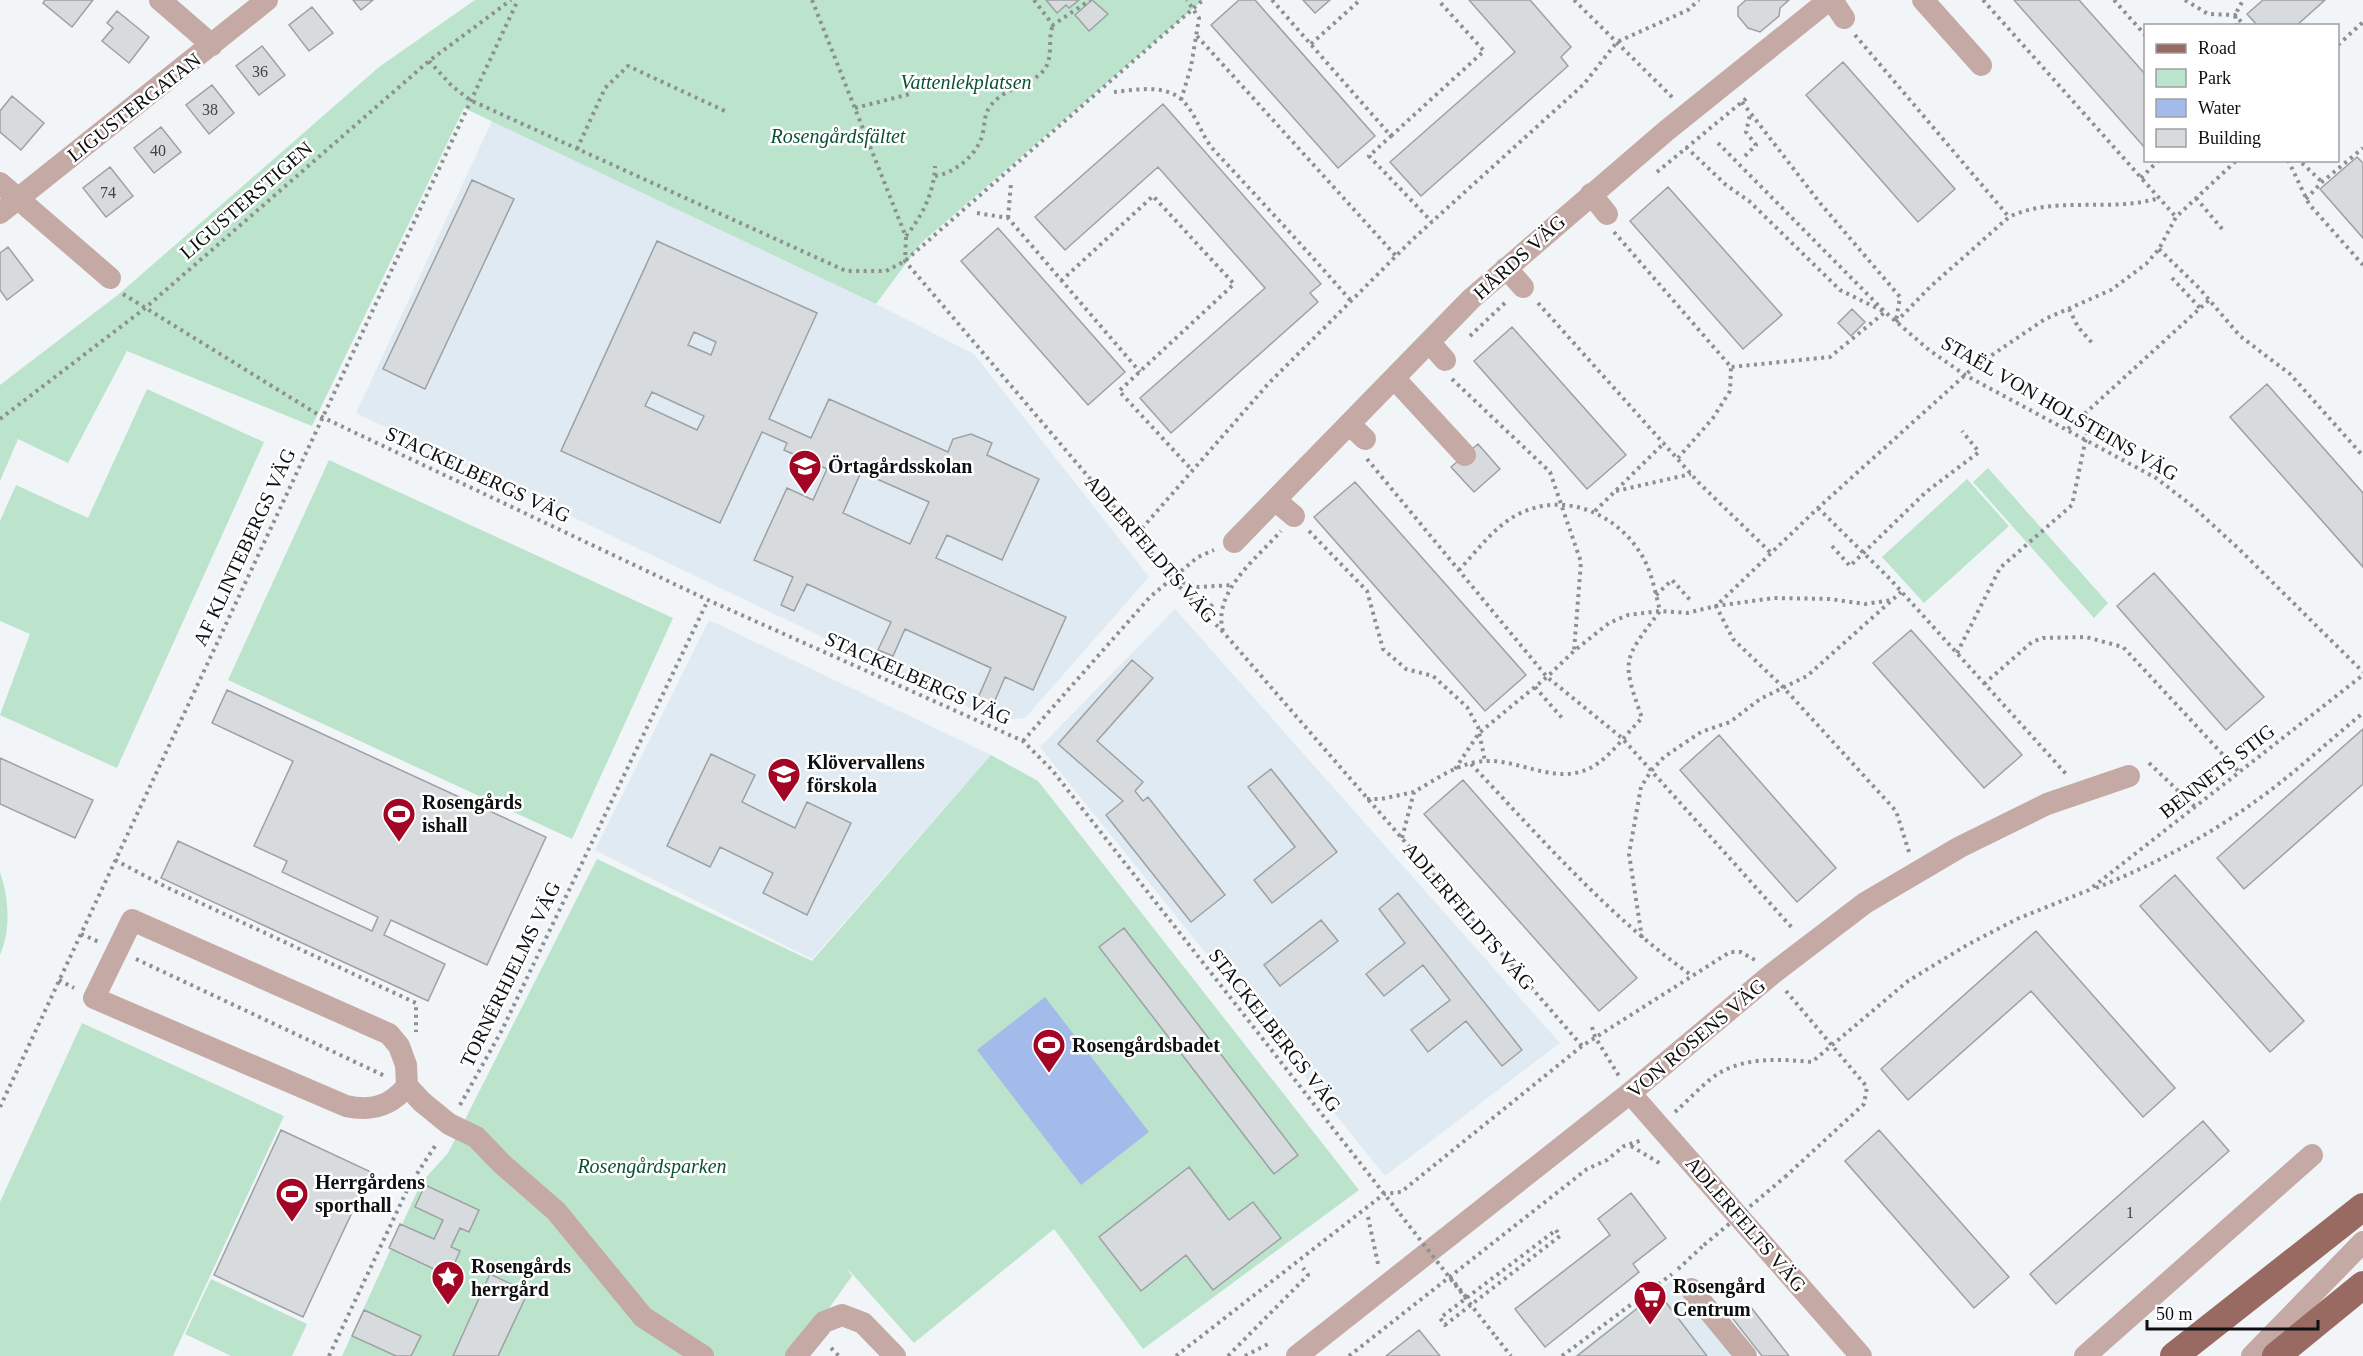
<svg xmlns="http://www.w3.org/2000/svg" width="2363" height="1356" viewBox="0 0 2363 1356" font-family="'Times New Roman',serif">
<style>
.built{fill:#e0eaf2}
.green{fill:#bce3cb}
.water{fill:#a2bbeb}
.building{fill:#d7dbdd;stroke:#9da1a4;stroke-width:1.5;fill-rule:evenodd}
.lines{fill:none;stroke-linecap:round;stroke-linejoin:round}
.path{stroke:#8d9092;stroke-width:4;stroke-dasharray:3 4.5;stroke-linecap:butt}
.minor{stroke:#c5a9a4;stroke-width:22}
.major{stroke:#996a62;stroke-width:28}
.path-bridge{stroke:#8d9092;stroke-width:4;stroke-dasharray:3 4.5;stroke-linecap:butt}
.labels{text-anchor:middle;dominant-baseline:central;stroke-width:5;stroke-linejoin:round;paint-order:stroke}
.number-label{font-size:16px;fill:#404243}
.park-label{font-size:20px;font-style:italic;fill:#0b5032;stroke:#fff}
.street-label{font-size:20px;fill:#0d0f10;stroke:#fff}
.poi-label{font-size:20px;font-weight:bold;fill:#0d0f10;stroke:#fff;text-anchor:start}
</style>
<rect width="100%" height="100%" fill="#f1f5f8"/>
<!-- built -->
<path class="built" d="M492,121L876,304L974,354L1149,577L1025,718L997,721L356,413Z
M1175,609L1560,1043L1385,1176L1040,747Z
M709,620L991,755L812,959L595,850Z
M1674,1278L1735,1356H1574Z"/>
<!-- green -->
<path class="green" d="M475,0H1203L921,243L876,304L464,108L312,426L127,351L68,463L18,439L0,481V385L119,294L379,67Z
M147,389L264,442L117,768L0,715L30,634L0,621V521L16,485L88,518Z
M329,460L673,618L572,839L228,680Z
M1988,468L2108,603L2094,618L1973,482Z
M1967,479L2009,526L1924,603L1882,557Z
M991,755L1038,781L1359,1190L1143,1349L1054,1229L914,1343L846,1267L852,1276L795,1356H342L421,1183L448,1153L597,859L812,961Z
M0,872C9,898 11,930 0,955Z
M82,1023L284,1116L173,1356H0V1202Z
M211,1279L307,1324L292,1356H231L185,1334Z"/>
<!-- water -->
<path class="water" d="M1045,997L1149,1132L1081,1185L977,1050Z"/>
<!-- building -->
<path class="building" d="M45,0H93L72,27L43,3Z
M353,0H373L361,10Z
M1046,0H1079L1069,8L1066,5L1057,13Z
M1092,0L1108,14L1089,31L1075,15Z
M1239,0H1255L1375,136L1338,168L1211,25Z
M1303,0H1330L1315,13Z
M1469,0H1530L1571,47L1561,57L1568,66L1421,196L1390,162L1515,52Z
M1746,0H1789L1780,8L1779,16L1760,32L1748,28L1738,16V7Z
M2014,0H2079L2146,75V149Z
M2263,0H2325L2296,26H2258L2247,14Z
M312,7L333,33L309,51L289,25Z
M117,11L149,37L129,63L102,41L113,28L107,23Z
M262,46L285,75L259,95L236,66Z
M1843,62L1955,189L1918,222L1806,95Z
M212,85L234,113L209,134L186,105Z
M12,96L44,123L21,150L0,132V111Z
M1163,104L1321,284L1310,293L1318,302L1171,433L1140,398L1265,288L1158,167L1065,250L1035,217Z
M161,127L181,152L154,173L134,148Z
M2357,157L2363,163V238L2320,189Z
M110,167L133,196L106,217L83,188Z
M472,180L514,199L425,389L383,369Z
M1668,187L1782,315L1743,349L1630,221Z
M998,228L1125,372L1088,405L961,261Z
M657,241L817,313L769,419L811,438L829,399L948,452L953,439L971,434L992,443L987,455L1039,479L1002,560L947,535L936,558L1066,617L1033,690L1005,677L993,705L978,698L991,668L905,629L893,656L878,650L891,622L807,584L794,611L781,605L793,577L754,560L787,488L813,500L827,469L784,450L787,443L762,432L720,523L561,451ZM694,332L716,342L711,355L688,345ZM652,392L704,416L697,430L645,406ZM861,472L929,502L910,544L843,513Z
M8,247L33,280L7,300L0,290V253Z
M1852,309L1865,322L1851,336L1838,323Z
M1512,327L1626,455L1587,489L1474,361Z
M2267,384L2363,493V567L2230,417Z
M1478,444L1500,469L1474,492L1451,467Z
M1355,482L1526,675L1485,711L1314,517Z
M2154,573L2264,697L2226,730L2117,606Z
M1911,630L2022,755L1984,788L1873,663Z
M1132,660L1153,678L1097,741L1143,782L1135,791L1143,801L1148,797L1225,895L1191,922L1106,815L1123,801L1058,744Z
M227,690L546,837L487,965L391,920L384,935L445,964L428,1001L161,878L178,841L372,931L378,917L282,872L287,861L254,846L293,761L212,723Z
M2363,729V784L2244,889L2217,858Z
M1719,735L1836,868L1797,902L1680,770Z
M711,754L755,775L742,802L795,828L807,802L851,823L807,915L763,893L773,873L720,847L710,867L667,846Z
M0,758L93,800L75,838L0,804Z
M1271,769L1337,852L1272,903L1254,880L1295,847L1248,787Z
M1463,780L1637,978L1599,1011L1424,814Z
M2175,875L2304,1021L2270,1052L2140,906Z
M1398,893L1522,1050L1502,1066L1466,1021L1428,1052L1411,1030L1450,1000L1423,965L1384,996L1366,974L1405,943L1379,909Z
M1321,920L1338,941L1280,986L1264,965Z
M1124,928L1298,1155L1274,1174L1099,947Z
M2036,931L2175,1088L2143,1117L2031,991L1908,1100L1881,1069Z
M2203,1121L2229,1151L2056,1304L2030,1274Z
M281,1130L371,1172L303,1317L214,1275Z
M1879,1130L2009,1277L1974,1308L1845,1161Z
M1189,1167L1229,1220L1253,1202L1281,1238L1213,1290L1186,1255L1141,1291L1099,1237Z
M425,1185L479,1210L469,1232L460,1228L451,1247L460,1251L449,1276L389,1248L400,1224L434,1239L443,1220L415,1207Z
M1631,1193L1666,1238L1633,1264L1639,1272L1545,1347L1515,1309L1610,1235L1598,1219Z
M490,1274L528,1292L498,1356H453Z
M1658,1292L1707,1356H1577L1653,1296Z
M1750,1306L1789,1356H1762L1733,1319Z
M364,1310L421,1336L411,1356H396L352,1336Z
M1419,1330L1440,1356H1386Z"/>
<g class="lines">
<!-- path -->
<path class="path" d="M812,0L906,237L905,261L1137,534L1173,580L1224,633L1582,1046
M1034,0L1053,25L1090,0
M1272,0L1391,136L1369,156L1432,222
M1574,0L1673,98
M1983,0L2176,217
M2114,0L2146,36
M2185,0L2208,14L2235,15L2245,26
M2237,26L2235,15L2243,0
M1855,35L2009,217
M1197,36L1396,256
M1311,44L1360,0
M2338,45L2363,22
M429,61L452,86L470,100L846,271H886L905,261L1203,0
M1114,92C1134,90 1159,85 1177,96C1194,107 1200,134 1213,149C1259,199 1306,249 1351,301
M1181,100L1191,67L1199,18L1187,0
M1742,102L1820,203L1900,297L1896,321
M855,108L910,94
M1391,136L1484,51L1438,0
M1718,143L1885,312L1929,350L1965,375L2156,478L2190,504L2240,550L2363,672
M1686,147L1726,185L1749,201L1840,290L1885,312L1830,357L1731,367
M577,149L605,88L628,66L725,111
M1745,156L1756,145L1746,132L1750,115
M2288,160L2309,204L2363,265
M2302,163L2322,182
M1657,172L1748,97
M935,176C955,173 979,154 983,132C985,122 984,114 991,105C1007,86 1031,86 1044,70C1054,57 1047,39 1053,25
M2141,178L2159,160
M2196,198L2223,230
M2306,199L2322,182L2363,148
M977,213L1008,218L1140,372
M1008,218L1011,183
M1614,232L1731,367L1730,391L1713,418L1678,458
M906,236C922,216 934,193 935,166
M2159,249L2199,288L2240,336L2290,374L2363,456
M2172,278L2200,308
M1061,281L1153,196L1234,284L1119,391L1192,470
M123,294L322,417L708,600L1023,741L1052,770L1400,1214
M1538,303L1699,483L1771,553
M2069,309L2078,327L2093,344
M1896,322L1930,287L2009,217C2055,195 2111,213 2159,198
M1470,336L1508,300
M1452,379L1550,472L1581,562L1574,651
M0,419L144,309L429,61L511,0
M2068,429L2209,300
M1367,459L1547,677L1622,738L1794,930
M1616,491L1691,474
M1818,508L1890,579L2067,775
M1595,511L1665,442
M1309,531L1367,591L1383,649L1406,669L1433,676L1467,707L1478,727L1485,761
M1137,534L1269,383L1413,239L1584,84L1617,42L1688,10L1699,0
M1832,546L1850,566L1926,492L1979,452L1962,431
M1175,580L1198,587L1233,585
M1656,595L1672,580L1692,602
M1200,617L1213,604
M1223,631C1212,592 1257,558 1281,531
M1957,653L2000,568L2072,505L2088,428
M1984,684L2032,642L2043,638L2086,637L2123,647L2239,772
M1535,687L1562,718
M1023,741L1150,597L1198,557L1214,550
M2149,763L2195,807
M1471,764C1541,838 1608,916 1691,975
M1455,769L1479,733L1547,677L1574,651L1609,623L1628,615L1660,611L1687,613L1716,606L1774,598L1830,599L1865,604L1892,600
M1367,799H1381L1414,792
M1402,838L1414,792C1435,780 1459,762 1485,761C1522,759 1560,789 1597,764C1613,753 1628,732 1642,718C1621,659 1623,660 1660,611C1655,591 1651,568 1639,551C1610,507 1552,489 1507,521C1489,534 1474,554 1459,570
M1909,852L1896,811L1783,687L1733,639L1716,606L1818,508L1973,368L2045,319L2111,290L2146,264L2159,249L2176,217L2237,160
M115,860L166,887L416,1003V1032
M2096,888C2156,864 2212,834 2264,795C2298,770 2330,740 2363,713
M81,934L99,942
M1642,938L1629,854L1641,787L1651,771L1664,757L1701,732L1730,722L1760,699L1807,676L1901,592
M136,959L385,1076
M59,980L74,988
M1592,1027L1595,1037L1619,1076
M460,1105L502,1030L708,600
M0,1107L518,0
M1675,1112C1690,1099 1705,1081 1721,1072C1749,1057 1781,1059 1812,1062L1908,981L1967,945L2017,919L2089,890L2363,675
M1631,1146L1661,1164
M1785,1177L1864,1104L1867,1087L1786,991
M1368,1217L1378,1264
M1556,1230L1560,1236L1445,1325L1440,1318Z
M1678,1269L1704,1245
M1450,1277L1466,1297
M1496,1337L1511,1356
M831,1348L839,1356
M329,1356L409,1186L437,1143
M1176,1356L1384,1194L1401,1192L1582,1046L1730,952H1741L1755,960
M1228,1356L1308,1275L1303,1268
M1245,1356L1268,1344
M1349,1356L1587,1169L1607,1160L1624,1146L1642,1140
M1562,1356L1672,1274"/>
<!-- minor -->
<path class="minor" d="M160,0L212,45
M1832,0L1844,18
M1923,0L1981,65
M0,183L110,278
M1591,194L1607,214
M0,213L267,0
M1506,268L1523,287
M1429,342L1445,360
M1394,378L1465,455
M1349,424L1365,439
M1275,500L1294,516
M1234,542L1471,299L1666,131L1829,0
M407,1086C391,1106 372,1112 346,1106L94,998L132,920L389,1034L399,1046L406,1065L407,1086L422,1102L449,1124L476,1137L502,1164L556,1211L643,1317L703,1356
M1630,1093L1861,1356
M1691,1289L1746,1356
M796,1356L824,1322L842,1315L863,1323L895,1356
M1297,1356L1630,1093L1772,974L1865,903L1960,847L2047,804L2129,776
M2085,1356L2312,1155
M2252,1356L2363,1242"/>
<!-- major -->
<path class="major" d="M2174,1356L2363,1207
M2276,1356L2363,1285"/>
<!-- path-bridge -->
<path class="path-bridge" d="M1400,1214L1496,1337
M1704,1245L1785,1177"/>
</g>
<!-- icons -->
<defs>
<g id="school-pin" transform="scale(1.725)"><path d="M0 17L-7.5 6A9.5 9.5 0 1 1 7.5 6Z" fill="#a30624" stroke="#fff"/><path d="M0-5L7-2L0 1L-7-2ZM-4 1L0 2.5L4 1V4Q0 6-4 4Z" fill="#fff"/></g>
<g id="stadium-pin" transform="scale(1.725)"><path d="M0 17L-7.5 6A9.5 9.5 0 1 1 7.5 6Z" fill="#a30624" stroke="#fff"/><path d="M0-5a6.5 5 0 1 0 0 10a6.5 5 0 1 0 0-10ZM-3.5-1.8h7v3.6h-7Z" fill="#fff"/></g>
<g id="sight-pin" transform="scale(1.725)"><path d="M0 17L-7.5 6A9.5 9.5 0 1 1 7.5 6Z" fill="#a30624" stroke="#fff"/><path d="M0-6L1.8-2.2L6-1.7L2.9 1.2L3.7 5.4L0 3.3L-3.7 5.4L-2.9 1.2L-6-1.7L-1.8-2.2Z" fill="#fff"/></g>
<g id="supermarket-pin" transform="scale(1.725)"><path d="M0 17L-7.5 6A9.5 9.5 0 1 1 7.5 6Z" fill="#a30624" stroke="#fff"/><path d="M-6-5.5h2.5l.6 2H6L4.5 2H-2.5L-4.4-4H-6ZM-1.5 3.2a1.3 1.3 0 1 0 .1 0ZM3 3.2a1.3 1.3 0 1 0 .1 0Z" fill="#fff"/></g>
</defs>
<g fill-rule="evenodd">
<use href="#school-pin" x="805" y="466"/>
<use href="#school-pin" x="784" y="774"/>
<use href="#stadium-pin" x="399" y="814"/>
<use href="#stadium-pin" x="1049" y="1045"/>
<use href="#stadium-pin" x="292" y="1194"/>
<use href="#sight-pin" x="448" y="1277"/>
<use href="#supermarket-pin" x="1650" y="1297"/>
</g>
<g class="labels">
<!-- number labels -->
<g class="number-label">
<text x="260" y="71">36</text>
<text x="210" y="109">38</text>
<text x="158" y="150">40</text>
<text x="108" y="192">74</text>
<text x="2130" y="1212">1</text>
</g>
<!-- park labels -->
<g class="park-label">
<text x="966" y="82">Vattenlekplatsen</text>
<text x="838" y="136">Rosengårdsfältet</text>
<text x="652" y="1166">Rosengårdsparken</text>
</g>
<!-- street labels -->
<g class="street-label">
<text transform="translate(134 107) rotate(-38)">LIGUSTERGATAN</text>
<text transform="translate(246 200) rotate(-41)">LIGUSTERSTIGEN</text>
<text transform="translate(1519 257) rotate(-42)">HÅRDS VÄG</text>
<text transform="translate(2060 408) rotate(30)">STAËL VON HOLSTEINS VÄG</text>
<text transform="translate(478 474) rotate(25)">STACKELBERGS VÄG</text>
<text transform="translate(244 547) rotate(-65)">AF KLINTEBERGS VÄG</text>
<text transform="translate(1151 549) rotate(49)">ADLERFELDTS VÄG</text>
<text transform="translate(918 678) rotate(24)">STACKELBERGS VÄG</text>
<text transform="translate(2217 771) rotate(-38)">BENNETS STIG</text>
<text transform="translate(1469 916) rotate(49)">ADLERFELDTS VÄG</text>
<text transform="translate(510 974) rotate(-64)">TORNÉRHJELMS VÄG</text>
<text transform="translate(1275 1030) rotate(52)">STACKELBERGS VÄG</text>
<text transform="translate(1696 1038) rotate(-40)">VON ROSENS VÄG</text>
<text transform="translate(1746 1224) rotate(49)">ADLERFELTS VÄG</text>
</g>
<!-- poi labels -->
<g class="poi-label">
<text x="828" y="466">Örtagårdsskolan</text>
<text x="807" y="762">Klövervallens<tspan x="807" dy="23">förskola</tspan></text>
<text x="422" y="802">Rosengårds<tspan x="422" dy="23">ishall</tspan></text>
<text x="1072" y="1045">Rosengårdsbadet</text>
<text x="315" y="1182">Herrgårdens<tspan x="315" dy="23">sporthall</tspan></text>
<text x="471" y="1266">Rosengårds<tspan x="471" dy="23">herrgård</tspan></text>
<text x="1673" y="1286">Rosengård<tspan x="1673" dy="23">Centrum</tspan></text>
</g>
</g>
<!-- legend -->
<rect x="2144" y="24" width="195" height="138" fill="#ffffff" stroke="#9e9f9f" stroke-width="1.5"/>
<rect x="2156" y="44" width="30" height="9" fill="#996a62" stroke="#9e9f9f" stroke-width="1.5"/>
<text x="2198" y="54" font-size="18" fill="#0d0f10">Road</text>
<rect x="2156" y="69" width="30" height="18" fill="#bce3cb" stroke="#9e9f9f" stroke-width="1.5"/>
<text x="2198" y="84" font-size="18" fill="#0d0f10">Park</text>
<rect x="2156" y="99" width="30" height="18" fill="#a2bbeb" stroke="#9e9f9f" stroke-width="1.5"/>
<text x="2198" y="114" font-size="18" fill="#0d0f10">Water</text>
<rect x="2156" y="129" width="30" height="18" fill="#d7dbdd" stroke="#9e9f9f" stroke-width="1.5"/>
<text x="2198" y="144" font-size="18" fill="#0d0f10">Building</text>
<!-- scale -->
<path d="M2147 1320v9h171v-9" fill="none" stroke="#0d0f10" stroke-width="3"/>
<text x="2156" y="1320" font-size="18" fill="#0d0f10" stroke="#ffffff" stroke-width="4.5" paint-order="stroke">50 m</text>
</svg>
